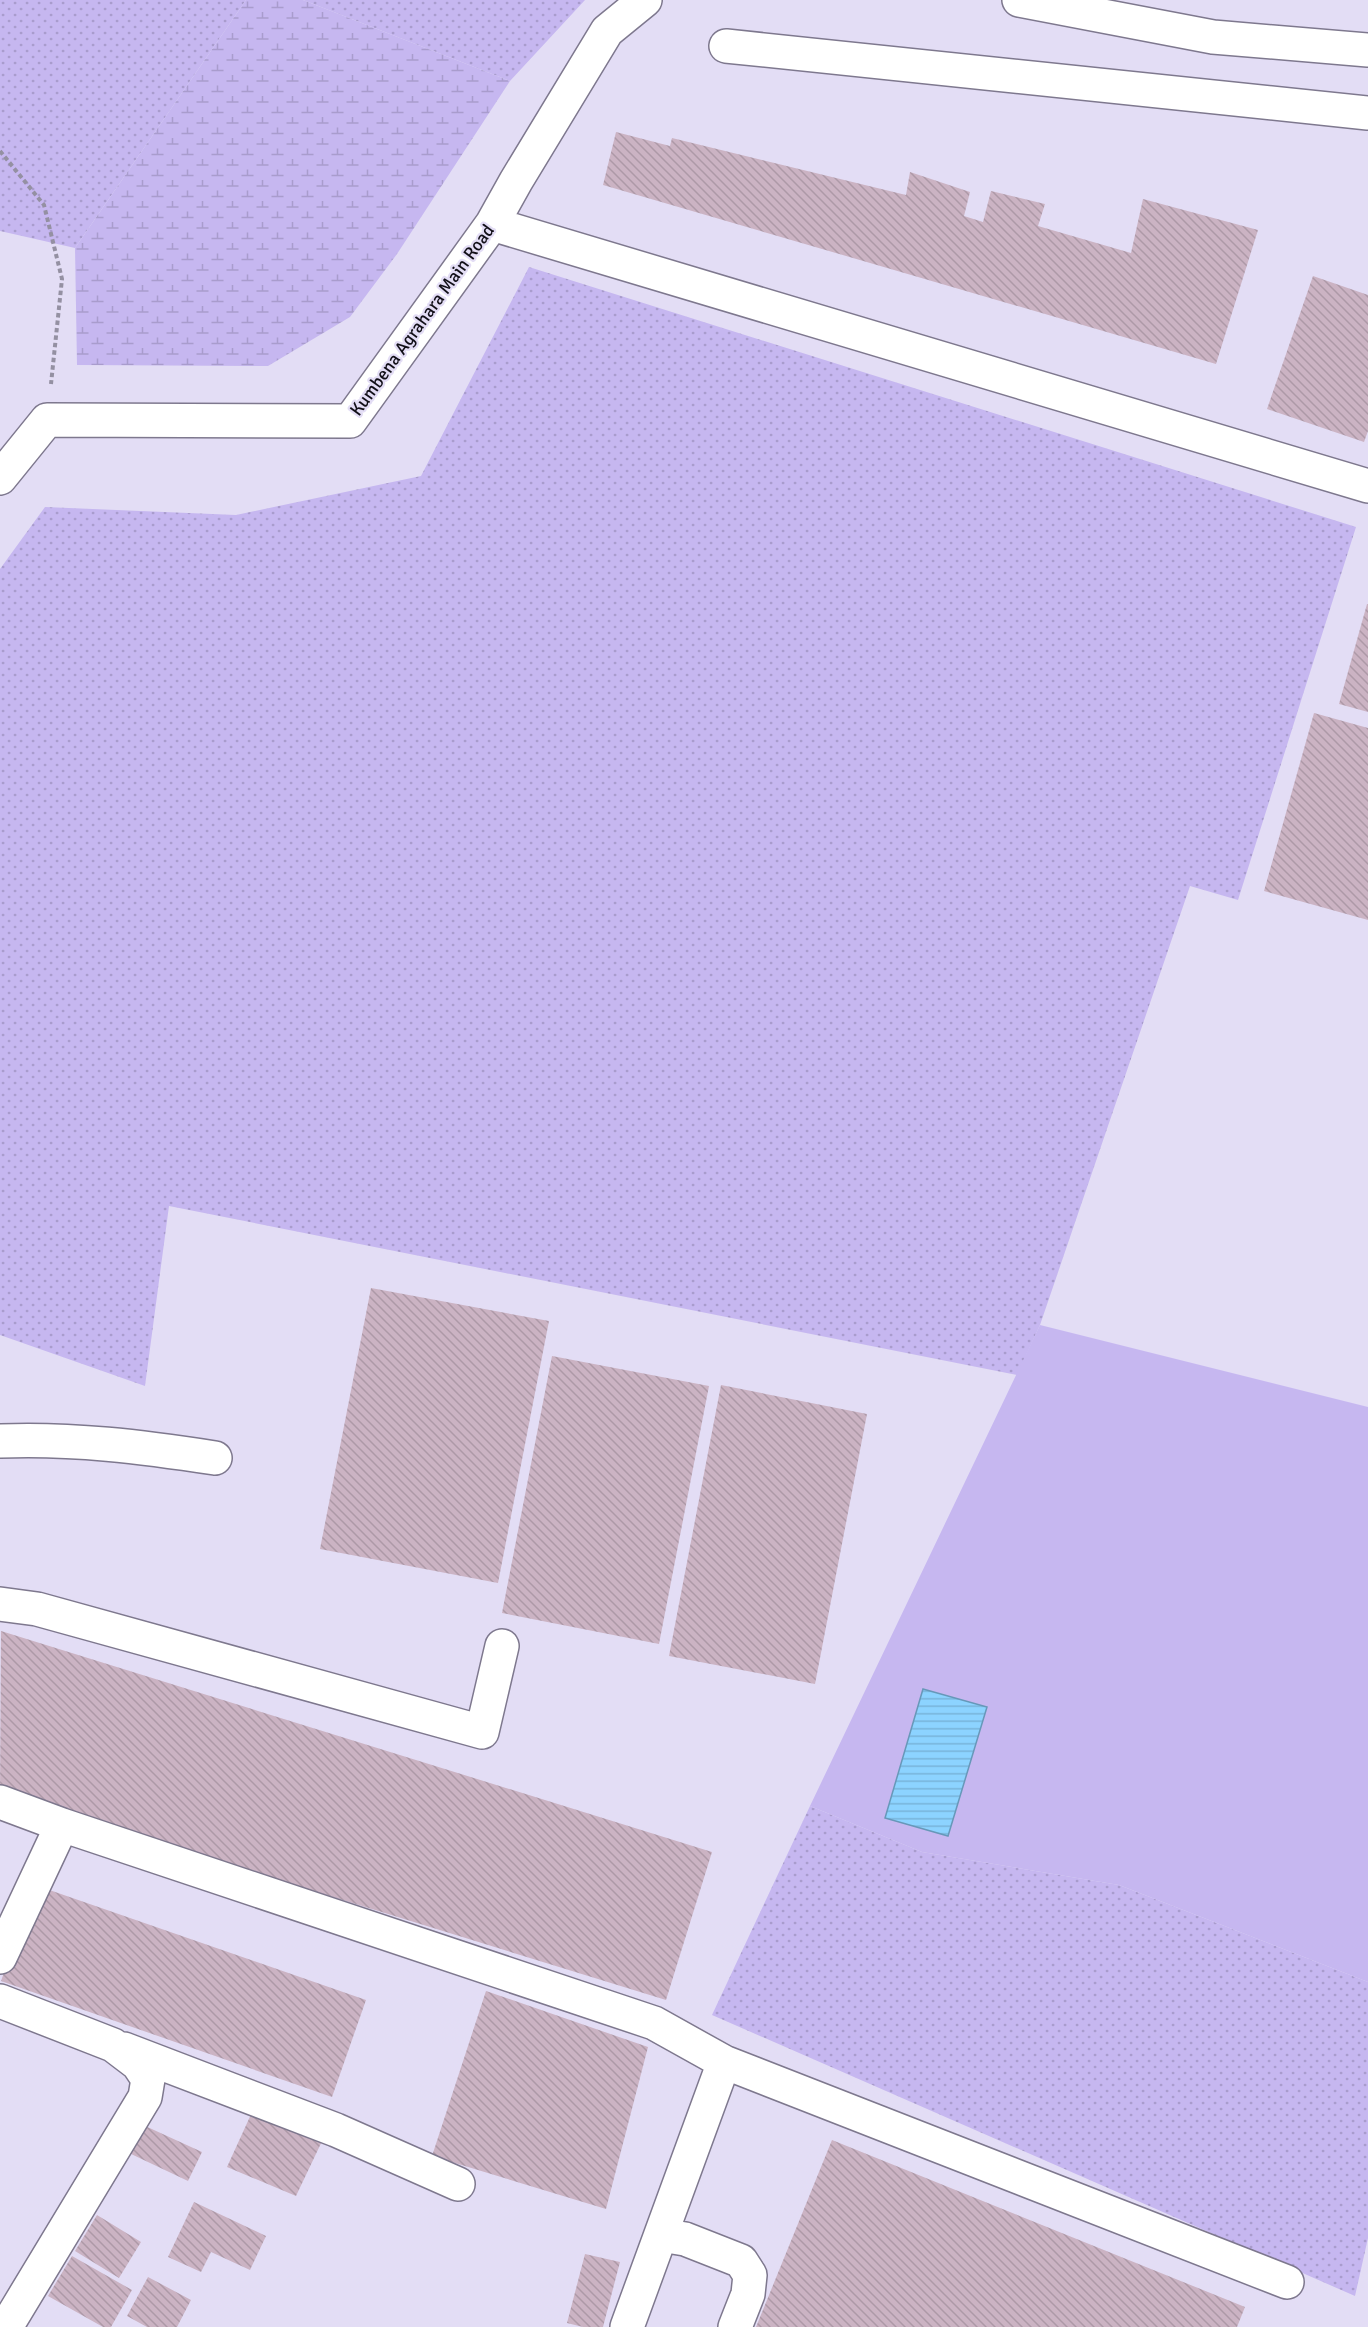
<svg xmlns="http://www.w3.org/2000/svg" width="1368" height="2327" viewBox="0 0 1368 2327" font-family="Signika,sans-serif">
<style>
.grass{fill:url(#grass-dots)}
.wetland{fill:url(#wetland-marsh)}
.green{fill:#c6b7f0}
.water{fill:url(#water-rules);stroke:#6798b9;stroke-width:1.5}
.building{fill:url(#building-back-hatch)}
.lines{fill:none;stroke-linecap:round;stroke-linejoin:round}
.minor-casing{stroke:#7e788e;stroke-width:36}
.path{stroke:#9490a2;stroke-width:4;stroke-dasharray:4.5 3;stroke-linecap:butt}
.minor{stroke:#fff;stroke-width:33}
.labels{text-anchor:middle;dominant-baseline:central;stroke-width:4.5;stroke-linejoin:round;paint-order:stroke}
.street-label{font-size:18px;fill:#110f17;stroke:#e3ddf5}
</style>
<defs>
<pattern id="grass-dots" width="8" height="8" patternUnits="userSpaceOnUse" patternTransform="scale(1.5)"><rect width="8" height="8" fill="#c6b7f0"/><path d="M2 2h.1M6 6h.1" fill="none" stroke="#a99ccd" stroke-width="1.8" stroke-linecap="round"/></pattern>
<pattern id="wetland-marsh" width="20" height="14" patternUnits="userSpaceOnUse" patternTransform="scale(1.5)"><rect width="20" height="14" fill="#c6b7f0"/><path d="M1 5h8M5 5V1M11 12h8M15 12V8" fill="none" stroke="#a99ccd"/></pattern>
<pattern id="water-rules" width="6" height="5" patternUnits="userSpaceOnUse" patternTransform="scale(1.5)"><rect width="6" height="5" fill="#8cd3ff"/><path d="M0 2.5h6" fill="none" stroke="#78b4da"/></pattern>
<pattern id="building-back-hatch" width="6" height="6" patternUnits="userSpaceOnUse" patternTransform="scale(1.5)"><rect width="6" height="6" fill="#cbb3c3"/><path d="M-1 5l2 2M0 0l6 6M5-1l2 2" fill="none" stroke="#ad99a7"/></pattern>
</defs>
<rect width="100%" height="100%" fill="#e3ddf5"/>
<!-- grass -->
<path class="grass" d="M0,0H246L75,248L0,231Z
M303,0H585L510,81Z
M529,267L1356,527L1238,900L1190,886L1040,1325L1017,1375L169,1206L145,1386L0,1335V569L45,507L236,515L421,476Z
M810,1806L922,1852L1119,1885L1368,1982V2238L1355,2296L712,2015Z"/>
<!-- wetland -->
<path class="wetland" d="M246,0H303L510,81L397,254L350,317L268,366L77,365L75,248Z"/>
<!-- green -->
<path class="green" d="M1040,1325L1368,1407V1982L1119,1885L922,1852L810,1806Z"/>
<!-- water -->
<path class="water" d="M923,1689L987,1707L948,1836L885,1818Z"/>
<!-- building -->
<path class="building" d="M616,132L670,146L672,138L906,195L910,172L970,192L964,216L983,222L991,191L1045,204L1038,226L1131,253L1143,199L1258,230L1216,364L603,185Z
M1313,276L1368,295V431L1364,442L1267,409Z
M1367,604H1368V712L1339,704Z
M1314,713L1368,728V920L1264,891Z
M371,1288L549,1321L498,1583L320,1549Z
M552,1356L709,1386L659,1644L502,1613Z
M721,1385L867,1414L815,1684L669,1656Z
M1,1631L712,1852L666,2000L0,1794Z
M35,1885L366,2000L332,2097L1,1981Z
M486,1991L648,2047L606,2209L432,2156Z
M253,2110L324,2137L296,2196L227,2167Z
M143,2125L202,2152L188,2181L129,2153Z
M832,2140L1245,2307L1237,2327H756Z
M194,2202L266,2236L250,2270L211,2252L201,2272L168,2257Z
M97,2215L141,2242L119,2278L75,2251Z
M585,2254L620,2262L603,2327H583L567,2323Z
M72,2256L132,2290L111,2327H103L48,2296Z
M148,2277L191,2300L177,2327H147L127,2316Z"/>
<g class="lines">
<!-- minor casing -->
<g class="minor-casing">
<path id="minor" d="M1019,0L1213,37L1368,50
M726,46L1368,113
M492,224L1368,486
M0,478L47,420L350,421L492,224L516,181L607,31L645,0
M0,1441C72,1438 143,1447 215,1458
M0,1604L37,1609L482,1732L502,1646
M0,1802L62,1825L654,2023L724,2062L627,2327
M0,1957L62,1825
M0,2001L113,2045L138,2064L148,2079L145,2097L6,2327
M124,2049L336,2130L458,2184
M724,2062L1287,2282
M661,2235L685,2239L741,2261L750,2275L748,2294L735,2327"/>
</g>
<!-- path -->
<path class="path" d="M0,151L44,205L62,279L51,384"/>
<!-- minor -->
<use href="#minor" class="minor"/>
</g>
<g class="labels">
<!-- street labels -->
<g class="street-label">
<text transform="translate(422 320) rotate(-54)">Kumbena Agrahara Main Road</text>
</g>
</g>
</svg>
